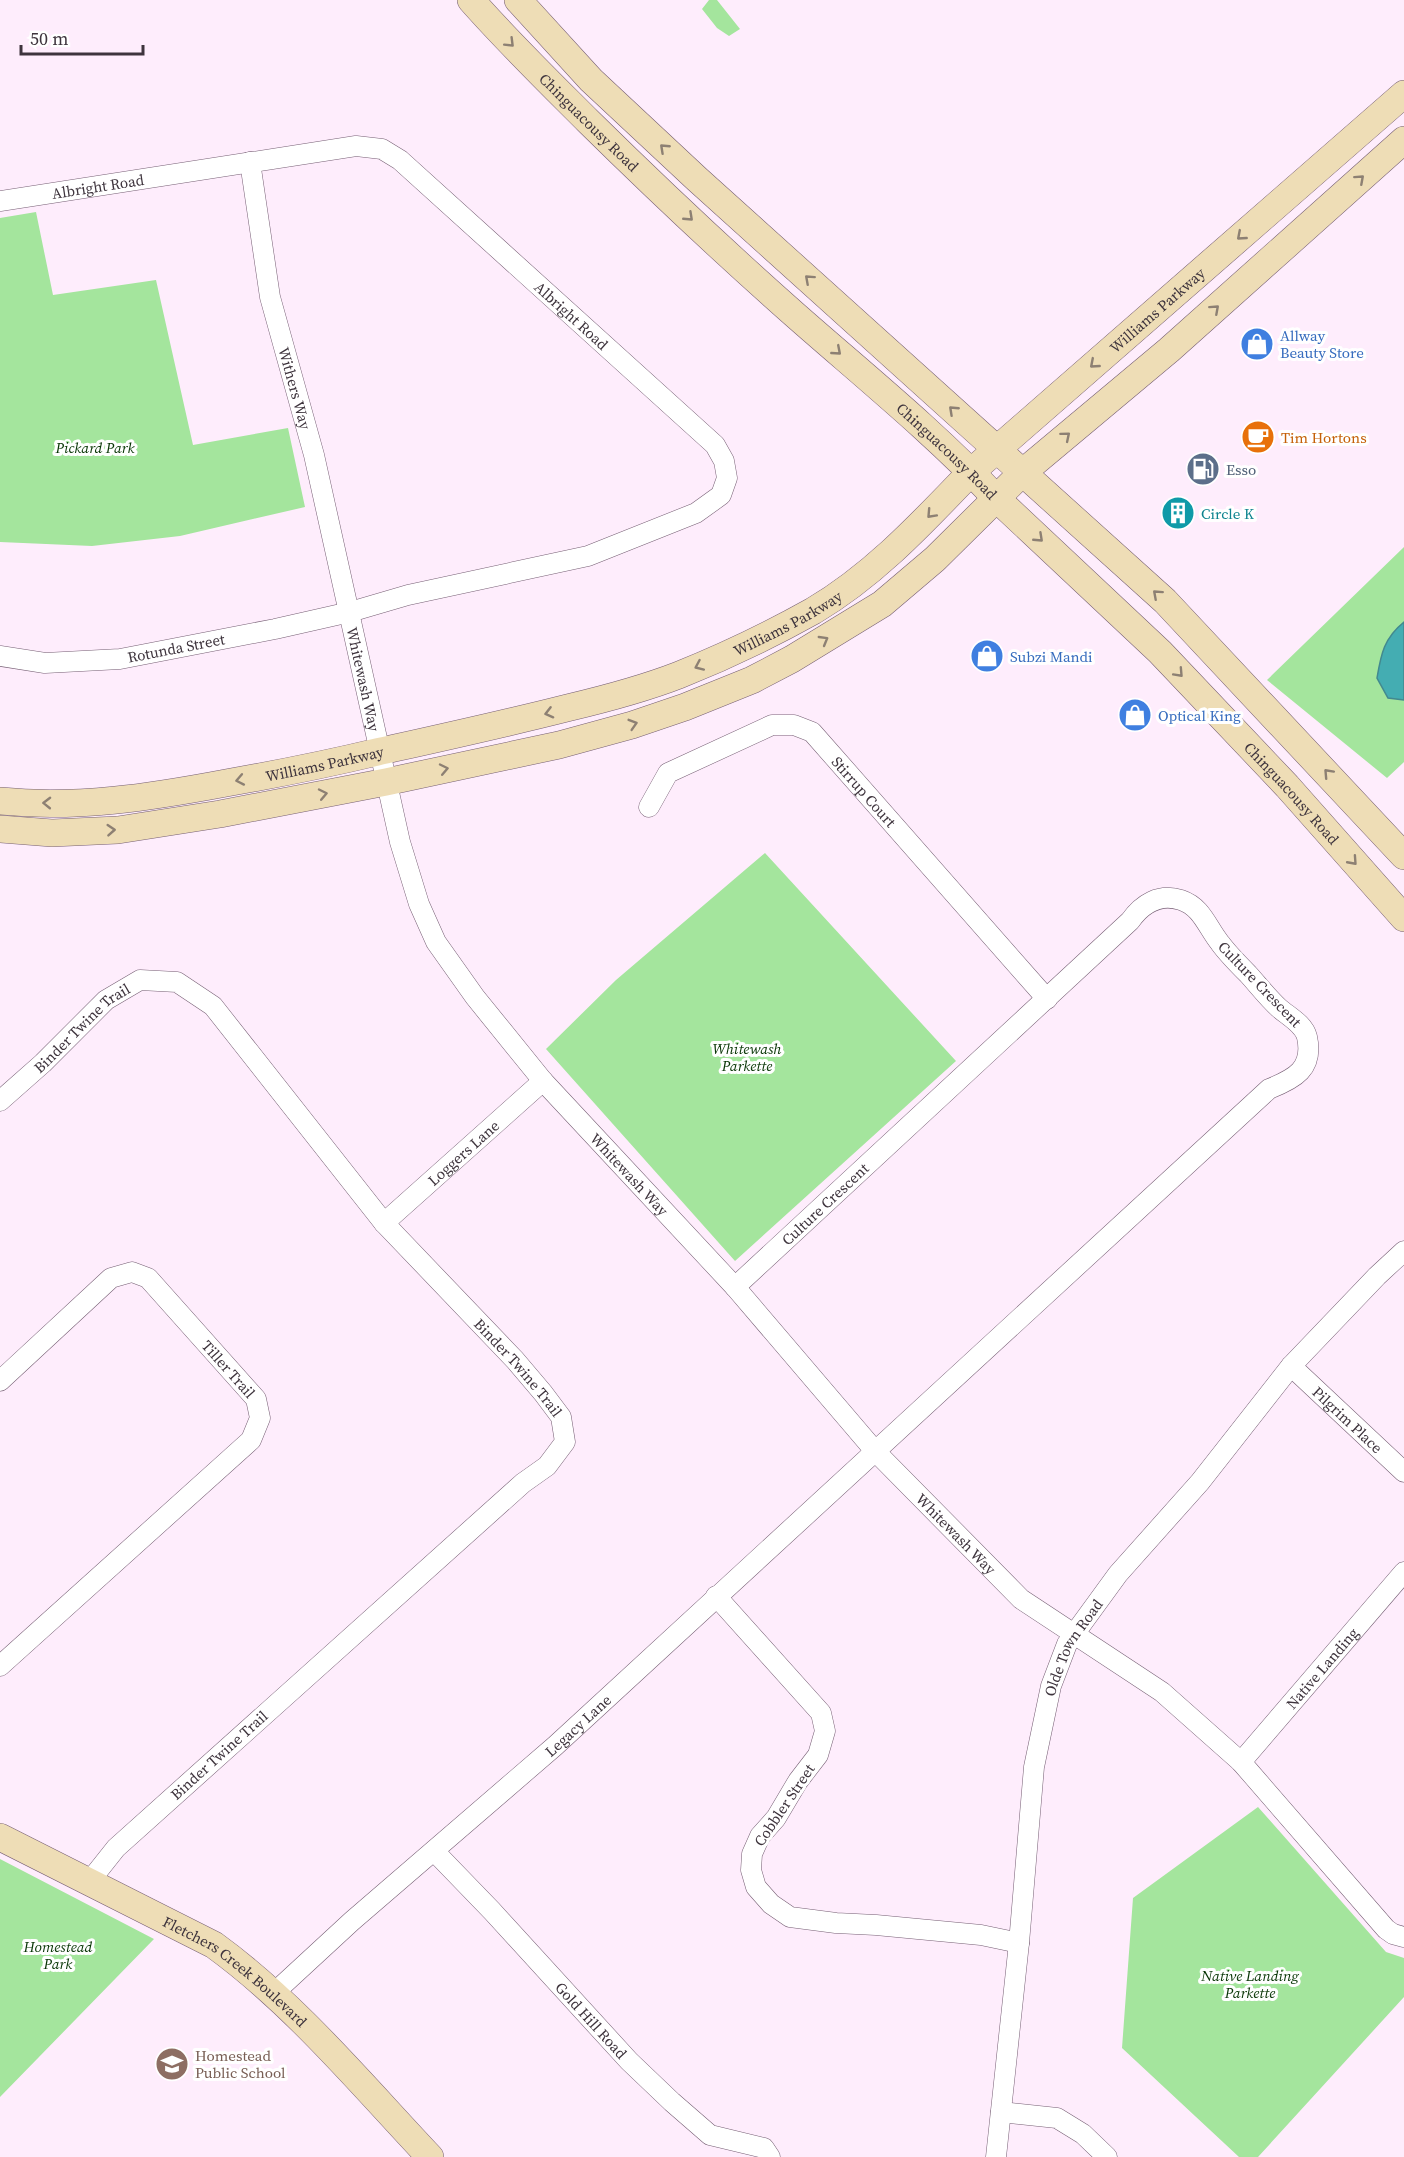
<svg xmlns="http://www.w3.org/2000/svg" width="1404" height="2157" viewBox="0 0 1404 2157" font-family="'Source Serif 4',serif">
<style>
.green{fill:#a4e59d}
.water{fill:#44adb2;stroke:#42898f;stroke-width:1.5}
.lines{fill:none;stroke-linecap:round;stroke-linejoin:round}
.street-casing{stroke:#765f74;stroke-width:21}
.secondary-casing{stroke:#765f74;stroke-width:28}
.street{stroke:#fff;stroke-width:20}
.secondary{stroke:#eeddb6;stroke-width:27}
.oneway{stroke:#8d8073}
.labels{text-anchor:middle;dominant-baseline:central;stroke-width:6;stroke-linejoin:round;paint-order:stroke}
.street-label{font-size:15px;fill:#3e343d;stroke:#fff}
.shop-label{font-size:15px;fill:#366cbe;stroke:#fff;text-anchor:start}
.food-label{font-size:15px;fill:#c56008;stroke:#fff;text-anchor:start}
.park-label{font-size:15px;font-style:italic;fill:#063403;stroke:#fff}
.service-label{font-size:15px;fill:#4e5e75;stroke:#fff;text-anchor:start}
.culture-label{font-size:15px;fill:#0d838f;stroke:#fff;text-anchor:start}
.education-label{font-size:15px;fill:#785e54;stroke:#fff;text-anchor:start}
</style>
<rect width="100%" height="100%" fill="#feedfc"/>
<!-- green -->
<path class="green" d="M709,0H717L740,29L729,36L717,28L702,9Z
M36,212L53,295L156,280L193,445L288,428L305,507L180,536L92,546L0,542V218Z
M1404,547V762L1387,778L1267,680Z
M765,853L956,1061L735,1261L546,1049L616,980Z
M1258,1807L1386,1952L1404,1958V1997L1258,2157H1239L1122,2048L1133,1898Z
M0,1859L154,1939L0,2097Z"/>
<!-- water -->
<path class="water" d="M1404,622V700L1388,698L1377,678C1381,654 1384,638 1404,622Z"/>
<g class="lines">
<!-- street casing -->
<g class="street-casing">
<g id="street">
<path id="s1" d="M250,162L270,297L314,455L400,842L419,904L436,942L475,997L543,1081L735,1287L875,1451L1021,1599L1162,1692L1241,1762L1386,1929L1393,1934L1404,1937"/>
<path id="s2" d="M0,201L356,146L382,149L400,160L715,445L724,461L727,478L721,495L696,513L588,556L408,595L350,612L275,629L120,659L45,663L0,656"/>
<path id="s3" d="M649,807L668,773L772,725H794L812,732L1047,999"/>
<path id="s4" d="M0,1101L43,1063L106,1000L140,980L177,982L213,1006L384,1223L515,1360L543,1393L561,1417L565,1442L547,1466L523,1483L116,1848L89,1882"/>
<path id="s5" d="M384,1223L543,1081"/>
<path id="s6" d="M1291,1366L1404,1472"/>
<path id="s7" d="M0,1381L111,1278L132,1272L148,1278L256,1399L260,1418L251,1440L0,1666"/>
<path d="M716,1596L821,1713L825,1731L818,1755L798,1781L776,1818L760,1836L752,1854L751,1870L756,1887L771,1904L790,1917L836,1923L876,1925L981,1935L1019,1943"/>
<path id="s8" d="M1241,1762L1404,1572"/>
<path id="s9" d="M434,1851L492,1911L629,2061L672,2102L710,2135L764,2148L770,2157"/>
<path id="s10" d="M274,1993L352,1921L555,1746L1269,1089C1294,1079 1314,1069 1307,1037C1304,1024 1288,1016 1279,1008C1268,998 1258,985 1248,974C1238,964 1228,954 1220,943C1207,927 1202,907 1181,900C1159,893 1142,904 1130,921L735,1287"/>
<path d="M1001,2112L1057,2118L1083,2134L1107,2157"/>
<path id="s11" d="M996,2157L1019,1943L1034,1767L1051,1686L1067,1644L1118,1574L1200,1482L1291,1366L1377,1276L1404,1251"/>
</g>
</g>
<!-- secondary casing -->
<g class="secondary-casing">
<g id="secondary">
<path id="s12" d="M471,0C508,42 548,81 588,121C655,187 724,252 794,314C862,374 934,432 996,498L1160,652L1287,786L1404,918"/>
<path d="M518,0L591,80L697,179L1165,601L1404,856"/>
<path id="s13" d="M0,801C76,809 152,797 226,783C277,774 327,764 377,752C440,738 504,724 567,708C605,699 643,689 679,675C724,657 770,635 813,611C874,575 922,523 971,472L1404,94"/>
<path d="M0,829L52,833L118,830L220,814L386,782L559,745L632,725L685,707L752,680L792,659L882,604L935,559L1022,473L1169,350L1404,140"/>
<path id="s14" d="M0,1837L214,1945C294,2003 362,2085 430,2157"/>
</g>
</g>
<!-- street -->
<use href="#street" class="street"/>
<!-- secondary -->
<use href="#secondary" class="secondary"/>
</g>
<!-- one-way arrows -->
<defs><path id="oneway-chevron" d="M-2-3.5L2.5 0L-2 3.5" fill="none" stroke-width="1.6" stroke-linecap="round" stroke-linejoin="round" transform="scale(1.5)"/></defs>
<g class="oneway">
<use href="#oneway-chevron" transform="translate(510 43) rotate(45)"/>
<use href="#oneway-chevron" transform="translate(664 148) rotate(-137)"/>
<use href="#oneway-chevron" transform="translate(1360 179) rotate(-42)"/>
<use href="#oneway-chevron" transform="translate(689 217) rotate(43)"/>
<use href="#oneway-chevron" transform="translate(1241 236) rotate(139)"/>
<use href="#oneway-chevron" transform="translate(809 279) rotate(-138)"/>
<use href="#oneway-chevron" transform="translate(1215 309) rotate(-42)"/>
<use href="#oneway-chevron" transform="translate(837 351) rotate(41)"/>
<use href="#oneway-chevron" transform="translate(1094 364) rotate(139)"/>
<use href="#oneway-chevron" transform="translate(953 410) rotate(-137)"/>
<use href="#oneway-chevron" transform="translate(1066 436) rotate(-40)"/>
<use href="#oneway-chevron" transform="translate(931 514) rotate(133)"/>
<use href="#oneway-chevron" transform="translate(1039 538) rotate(43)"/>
<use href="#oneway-chevron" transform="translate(1157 594) rotate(-138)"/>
<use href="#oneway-chevron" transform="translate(824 640) rotate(-30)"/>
<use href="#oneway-chevron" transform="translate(699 666) rotate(156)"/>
<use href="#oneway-chevron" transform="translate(1179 673) rotate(47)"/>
<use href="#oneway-chevron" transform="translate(549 713) rotate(166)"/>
<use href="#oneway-chevron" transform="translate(633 724) rotate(-17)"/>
<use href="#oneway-chevron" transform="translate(444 769) rotate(-12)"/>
<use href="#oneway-chevron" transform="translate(1328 773) rotate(-133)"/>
<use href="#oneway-chevron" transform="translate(240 780) rotate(169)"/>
<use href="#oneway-chevron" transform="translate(323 794) rotate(-12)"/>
<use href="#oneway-chevron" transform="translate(47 803) rotate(-179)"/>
<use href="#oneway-chevron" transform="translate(111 830) rotate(-4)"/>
<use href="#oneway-chevron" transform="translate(1353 861) rotate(48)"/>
</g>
<!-- icons -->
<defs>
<g id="shop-disc" transform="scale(1.725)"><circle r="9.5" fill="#3f7fe0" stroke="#fff"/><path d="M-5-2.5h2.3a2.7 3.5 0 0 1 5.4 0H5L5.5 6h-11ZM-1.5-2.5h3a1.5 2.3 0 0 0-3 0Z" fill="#fff"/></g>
<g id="cafe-disc" transform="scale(1.725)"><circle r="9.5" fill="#e8710a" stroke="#fff"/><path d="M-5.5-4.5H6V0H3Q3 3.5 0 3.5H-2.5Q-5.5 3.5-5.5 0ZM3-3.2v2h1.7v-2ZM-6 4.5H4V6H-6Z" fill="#fff"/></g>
<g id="fuel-disc" transform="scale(1.725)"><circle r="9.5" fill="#5c6f8a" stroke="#fff"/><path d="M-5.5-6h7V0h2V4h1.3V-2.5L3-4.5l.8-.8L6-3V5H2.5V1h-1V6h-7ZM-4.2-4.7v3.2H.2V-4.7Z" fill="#fff"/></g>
<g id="building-disc" transform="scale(1.725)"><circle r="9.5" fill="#0f9aa8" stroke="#fff"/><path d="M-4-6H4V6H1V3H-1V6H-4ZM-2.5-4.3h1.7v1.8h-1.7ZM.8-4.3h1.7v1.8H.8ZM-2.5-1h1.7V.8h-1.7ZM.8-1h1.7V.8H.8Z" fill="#fff"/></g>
<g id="school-disc" transform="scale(1.725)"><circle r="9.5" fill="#8d6e63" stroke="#fff"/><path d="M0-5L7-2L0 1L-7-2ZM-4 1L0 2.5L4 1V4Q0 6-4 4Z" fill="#fff"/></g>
</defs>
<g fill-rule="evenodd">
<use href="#shop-disc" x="1257" y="344"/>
<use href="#cafe-disc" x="1258" y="437"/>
<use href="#fuel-disc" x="1203" y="469"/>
<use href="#building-disc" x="1178" y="513"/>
<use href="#shop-disc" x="987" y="656"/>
<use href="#shop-disc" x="1135" y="715"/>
<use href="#school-disc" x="172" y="2064"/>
</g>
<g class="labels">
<!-- street labels -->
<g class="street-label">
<text stroke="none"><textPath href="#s12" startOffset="170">Chinguacousy Road</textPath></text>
<text stroke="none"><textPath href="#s2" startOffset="99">Albright Road</textPath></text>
<text stroke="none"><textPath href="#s13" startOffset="1300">Williams Parkway</textPath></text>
<text stroke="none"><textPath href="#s2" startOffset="639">Albright Road</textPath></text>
<text stroke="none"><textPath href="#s1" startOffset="231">Withers Way</textPath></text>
<text stroke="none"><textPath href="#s12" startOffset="656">Chinguacousy Road</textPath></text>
<text stroke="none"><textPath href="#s13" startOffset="814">Williams Parkway</textPath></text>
<text transform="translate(176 648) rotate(-11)">Rotunda Street</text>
<text stroke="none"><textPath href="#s1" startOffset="530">Whitewash Way</textPath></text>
<text stroke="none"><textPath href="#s13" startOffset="328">Williams Parkway</textPath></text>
<text stroke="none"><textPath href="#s3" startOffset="274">Stirrup Court</textPath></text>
<text stroke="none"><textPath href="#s12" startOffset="1142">Chinguacousy Road</textPath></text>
<text transform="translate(1260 984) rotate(46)">Culture Crescent</text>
<text stroke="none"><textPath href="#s4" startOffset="110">Binder Twine Trail</textPath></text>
<text stroke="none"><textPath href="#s5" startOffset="106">Loggers Lane</textPath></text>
<text stroke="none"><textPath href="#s1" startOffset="1106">Whitewash Way</textPath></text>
<text transform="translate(825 1204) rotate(-43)">Culture Crescent</text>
<text stroke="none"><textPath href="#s4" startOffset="740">Binder Twine Trail</textPath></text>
<text stroke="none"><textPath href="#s7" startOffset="312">Tiller Trail</textPath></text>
<text stroke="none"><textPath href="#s6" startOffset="78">Pilgrim Place</textPath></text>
<text stroke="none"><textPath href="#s1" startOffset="1592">Whitewash Way</textPath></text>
<text stroke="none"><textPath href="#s11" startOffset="519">Olde Town Road</textPath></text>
<text stroke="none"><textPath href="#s8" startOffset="124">Native Landing</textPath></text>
<text stroke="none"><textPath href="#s10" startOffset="405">Legacy Lane</textPath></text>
<text transform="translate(219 1755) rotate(-42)">Binder Twine Trail</text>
<text transform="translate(784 1805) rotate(-56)">Cobbler Street</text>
<text stroke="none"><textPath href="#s14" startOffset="272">Fletchers Creek Boulevard</textPath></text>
<text stroke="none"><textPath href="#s9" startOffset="231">Gold Hill Road</textPath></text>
</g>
<!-- shop labels -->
<g class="shop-label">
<text x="1280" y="335">Allway<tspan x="1280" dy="17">Beauty Store</tspan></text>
<text x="1010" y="656">Subzi Mandi</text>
<text x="1158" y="715">Optical King</text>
</g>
<!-- food labels -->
<g class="food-label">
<text x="1281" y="437">Tim Hortons</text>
</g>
<!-- park labels -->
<g class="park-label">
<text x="95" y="447">Pickard Park</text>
<text x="747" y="1048">Whitewash<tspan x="747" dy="17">Parkette</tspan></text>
<text x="58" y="1946">Homestead<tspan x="58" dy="17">Park</tspan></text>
<text x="1250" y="1975">Native Landing<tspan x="1250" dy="17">Parkette</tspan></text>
</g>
<!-- service labels -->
<g class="service-label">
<text x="1226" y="469">Esso</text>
</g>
<!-- culture labels -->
<g class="culture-label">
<text x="1201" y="513">Circle K</text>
</g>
<!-- education labels -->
<g class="education-label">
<text x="195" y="2055">Homestead<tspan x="195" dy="17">Public School</tspan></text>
</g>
</g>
<!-- scale -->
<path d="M21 45v9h122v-9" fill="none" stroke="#3e343d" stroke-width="3"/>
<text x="30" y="45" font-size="18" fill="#3e343d" stroke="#ffffff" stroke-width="4.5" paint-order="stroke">50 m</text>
</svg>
